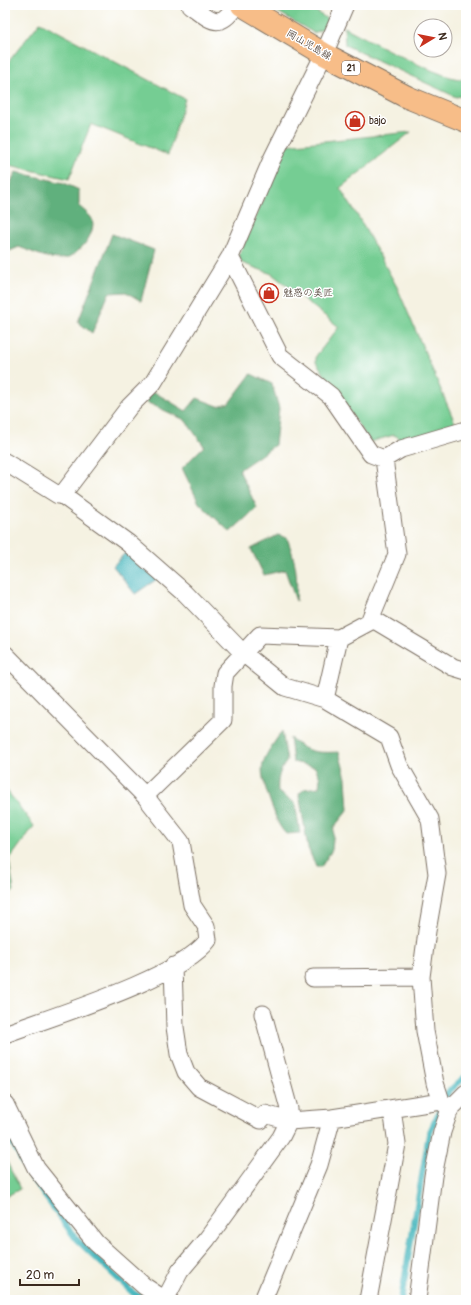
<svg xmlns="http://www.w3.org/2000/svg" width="471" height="1305" viewBox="0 0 471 1305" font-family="Pangolin,'Klee One',sans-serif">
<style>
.green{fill:#75cd93;stroke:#587c58}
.forest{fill:#60b07d;stroke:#4e6d4e}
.water{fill:#48b7be;stroke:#42706e}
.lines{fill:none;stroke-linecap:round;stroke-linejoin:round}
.stream{stroke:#48b7be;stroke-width:6}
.street-casing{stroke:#7c7063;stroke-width:19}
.primary-casing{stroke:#7c7063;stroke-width:24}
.street{stroke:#fff;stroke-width:17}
.primary{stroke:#f7bd88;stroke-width:22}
.labels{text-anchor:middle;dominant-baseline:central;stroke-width:3;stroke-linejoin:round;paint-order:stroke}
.shield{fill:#fff;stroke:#766a62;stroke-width:1}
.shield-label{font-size:9px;font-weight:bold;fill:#3b2a1e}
.street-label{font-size:10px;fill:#3b2a1e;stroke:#fff}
.poi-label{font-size:10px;fill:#3b2a1e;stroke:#fff;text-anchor:start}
</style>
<rect width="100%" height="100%" fill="#fff"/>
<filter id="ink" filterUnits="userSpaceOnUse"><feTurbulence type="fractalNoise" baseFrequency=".025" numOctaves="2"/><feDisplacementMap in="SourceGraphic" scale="8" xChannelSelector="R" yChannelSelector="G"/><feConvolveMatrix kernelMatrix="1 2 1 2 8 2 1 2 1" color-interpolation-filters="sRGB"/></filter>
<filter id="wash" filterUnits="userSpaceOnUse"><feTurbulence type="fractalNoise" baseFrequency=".012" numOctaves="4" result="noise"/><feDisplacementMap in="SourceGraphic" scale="16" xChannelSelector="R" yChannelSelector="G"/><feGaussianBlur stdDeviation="0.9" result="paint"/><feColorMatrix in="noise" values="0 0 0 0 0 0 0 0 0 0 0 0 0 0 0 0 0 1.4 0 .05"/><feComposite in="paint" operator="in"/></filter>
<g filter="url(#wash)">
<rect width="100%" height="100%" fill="#f5f2e2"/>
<!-- green -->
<path class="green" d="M266,5H307L330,21L325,28L314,33Z
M40,22L185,99L168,155L91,124L69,179L5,164V66Z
M344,27C366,38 446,83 466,79V95L456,97L345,45Z
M411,132L340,188L359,218L397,287L456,425L400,442L398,437L394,435L370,442L316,362V356L339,327L272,274L242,263L239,256L286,145Z
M5,788L34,826L9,860L14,891L5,895Z
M5,1158L20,1189L5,1197Z"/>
<!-- forest -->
<path class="forest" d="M16,172L64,183L79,190V206C83,210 90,215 92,219C97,233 79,254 67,258C52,262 33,252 19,247L5,253V194Z
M112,234L154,250L141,301L126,292L109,293L92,333L78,322Z
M251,374L272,384L279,408L275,445L239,470L257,508L230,532L199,503L182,468L204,446L185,420L146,402L147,396L154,392L186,411L197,398L218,406L229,403Z
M278,535L287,538C296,561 298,576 296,601L285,570L264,575L251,549Z
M282,731L287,761C279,771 277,779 278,792L295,803L300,833L286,834C277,825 276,816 271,804C257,764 259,765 282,731Z
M290,738C307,753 317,753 339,752L346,778L348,810L334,827L332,850L321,867H316L308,848L299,794L304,789L319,787L320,778L315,767L293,762Z"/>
<!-- water -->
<path class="water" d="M126,552L157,579L135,594L113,566Z"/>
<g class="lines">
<!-- stream -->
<path class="stream" d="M5,1128L27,1171L76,1239L133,1293L146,1300
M401,1300L429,1134L448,1092L466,1076"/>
</g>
</g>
<g filter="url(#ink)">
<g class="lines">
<!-- street casing -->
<g class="street-casing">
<path id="street" d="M190,5C210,19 219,32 236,5
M230,257L280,356L331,396L371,454L384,459L401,449L466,430
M5,462L58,495H62L128,543L185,593L243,653L285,687L325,699L389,737L399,765L430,819L437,874L427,931L421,977L425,1031L435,1083L441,1101L450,1109
M62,495L129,407L153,383L230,257L272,159L324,54L345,5
M371,618L453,667L466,671
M5,654L145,796L181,842L192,905L206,926L208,940C182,977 51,1017 5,1034
M325,699L339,638
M145,796L223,720V686L225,673L260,635L339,638L369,622L397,554L384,459
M173,966L175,1027L179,1054L186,1072L199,1087L261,1120L265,1114L289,1121L332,1118L441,1101
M313,978L421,977
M5,1104L36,1168L96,1243L144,1286L165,1300
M165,1300L180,1271L207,1239L281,1137L289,1121V1109L263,1014
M263,1300L319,1165L332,1118
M368,1300L397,1144L392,1109
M417,1300L433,1176L442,1132L450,1109L466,1093"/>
</g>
<!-- primary casing -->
<g class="primary-casing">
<path id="primary" d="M242,5L324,54L407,97L466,121"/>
</g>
<!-- street -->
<use href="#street" class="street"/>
<!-- primary -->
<use href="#primary" class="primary"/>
</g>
</g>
<!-- icons -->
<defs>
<g id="shop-ring" transform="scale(1)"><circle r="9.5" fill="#fff" stroke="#c8321e" stroke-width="1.5"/><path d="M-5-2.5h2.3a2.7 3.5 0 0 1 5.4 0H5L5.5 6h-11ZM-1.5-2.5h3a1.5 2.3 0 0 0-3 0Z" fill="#c8321e"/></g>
</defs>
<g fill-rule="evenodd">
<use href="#shop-ring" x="355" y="121"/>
<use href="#shop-ring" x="269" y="293"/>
</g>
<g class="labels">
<!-- shield labels -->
<rect class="shield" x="342" y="61" width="18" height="14" rx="3"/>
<g class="shield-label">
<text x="351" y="68">21</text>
</g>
<!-- street labels -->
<g class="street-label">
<text transform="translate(309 45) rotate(30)">岡山児島線</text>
</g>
<!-- poi labels -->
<g class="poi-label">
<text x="369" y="121">bajo</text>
<text x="283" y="293">魅惑の美匠</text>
</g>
</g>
<!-- margin -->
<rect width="471" height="1305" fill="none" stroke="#fff" stroke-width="20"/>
<!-- north arrow -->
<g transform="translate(433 38) rotate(80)"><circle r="19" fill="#ffffff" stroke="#b1aaa5"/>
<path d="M0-3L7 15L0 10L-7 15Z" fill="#c8321e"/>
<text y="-6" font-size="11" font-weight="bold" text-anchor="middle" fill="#3b2a1e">N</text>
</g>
<!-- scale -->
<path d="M20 1279v6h59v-6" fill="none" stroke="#3b2a1e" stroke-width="2"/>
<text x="26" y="1279" font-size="12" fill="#3b2a1e" stroke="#ffffff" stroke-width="3" paint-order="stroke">20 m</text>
</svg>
